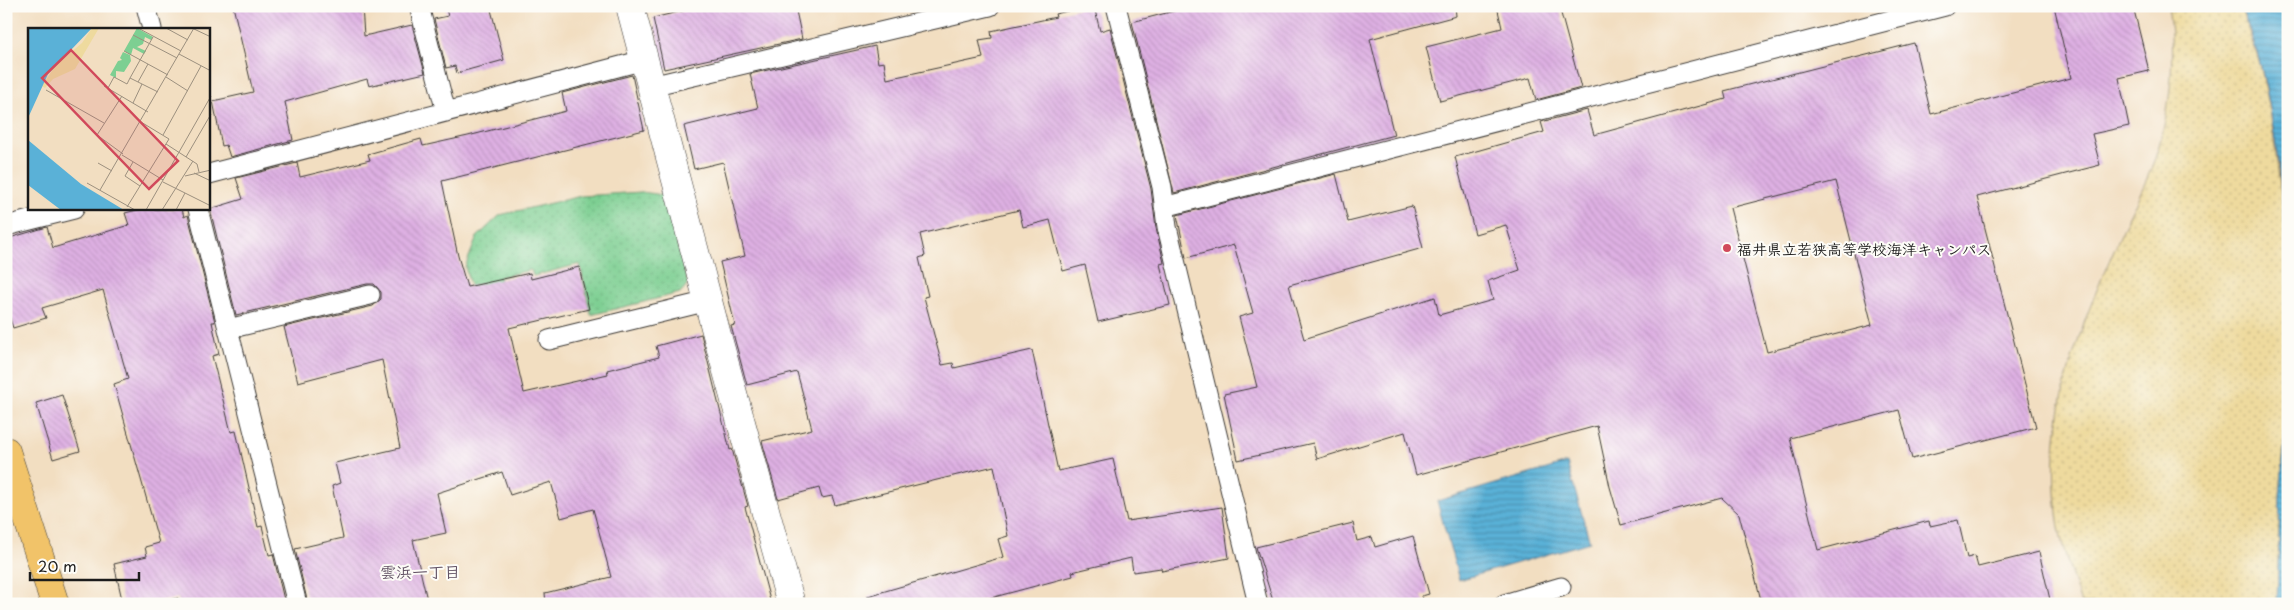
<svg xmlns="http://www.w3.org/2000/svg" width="2294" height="610" viewBox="0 0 2294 610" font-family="'Playpen Sans','Klee One',sans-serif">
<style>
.grass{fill:url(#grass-dots);stroke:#4c7657}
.sand{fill:url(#sand-dots);stroke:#857b5d}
.water{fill:url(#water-rules);stroke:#3b667a}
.building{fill:url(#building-back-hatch);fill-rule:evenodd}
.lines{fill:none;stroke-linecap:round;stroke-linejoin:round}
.service-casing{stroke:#3c3935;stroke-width:21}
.minor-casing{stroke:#3c3935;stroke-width:29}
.trunk-casing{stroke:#3c3935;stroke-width:29}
.service{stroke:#fff;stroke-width:19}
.minor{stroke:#fff;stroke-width:28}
.trunk{stroke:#f1c369;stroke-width:28}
.poi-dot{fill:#d1495b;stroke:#fdfcf7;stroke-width:2}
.labels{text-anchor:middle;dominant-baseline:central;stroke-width:4;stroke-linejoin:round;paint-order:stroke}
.poi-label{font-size:15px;font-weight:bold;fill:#1c1c1c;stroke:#fdfcf7;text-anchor:start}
.neighbourhood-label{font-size:16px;font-weight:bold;fill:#605062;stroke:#fdfcf7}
.inset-road{fill:none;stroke:#9c907f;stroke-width:1}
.view{fill:#d1495b;fill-opacity:0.15;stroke:#d1495b;stroke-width:2.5}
.inset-edge{fill:none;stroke:#1c1c1c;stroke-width:2.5}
</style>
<defs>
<pattern id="grass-dots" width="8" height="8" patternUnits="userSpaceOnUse" patternTransform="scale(1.25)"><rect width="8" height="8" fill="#7dcf92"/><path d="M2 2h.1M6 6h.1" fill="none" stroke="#6bb17d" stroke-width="1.8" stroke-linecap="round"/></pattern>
<pattern id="sand-dots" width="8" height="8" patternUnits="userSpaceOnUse" patternTransform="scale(1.25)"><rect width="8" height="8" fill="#eeda9e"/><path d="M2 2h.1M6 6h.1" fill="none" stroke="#ccba88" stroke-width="1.8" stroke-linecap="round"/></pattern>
<pattern id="water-rules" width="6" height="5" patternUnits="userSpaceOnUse" patternTransform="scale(1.25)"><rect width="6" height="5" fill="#5ab1d7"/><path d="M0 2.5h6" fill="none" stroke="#4a8fae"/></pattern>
<pattern id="building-back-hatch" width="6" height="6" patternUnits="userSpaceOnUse" patternTransform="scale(1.25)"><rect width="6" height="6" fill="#deb0e3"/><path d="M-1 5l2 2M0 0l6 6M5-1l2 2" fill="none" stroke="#be97c2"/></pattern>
</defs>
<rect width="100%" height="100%" fill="#fdfcf7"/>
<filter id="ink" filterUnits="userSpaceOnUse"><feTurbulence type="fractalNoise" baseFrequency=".02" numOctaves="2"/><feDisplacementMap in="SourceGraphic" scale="10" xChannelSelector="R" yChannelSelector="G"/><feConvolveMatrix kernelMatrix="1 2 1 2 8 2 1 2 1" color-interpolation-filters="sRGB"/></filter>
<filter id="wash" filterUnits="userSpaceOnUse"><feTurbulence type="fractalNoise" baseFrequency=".0096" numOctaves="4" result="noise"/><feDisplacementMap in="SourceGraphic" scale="20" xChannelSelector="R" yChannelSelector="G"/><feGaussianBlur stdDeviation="1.12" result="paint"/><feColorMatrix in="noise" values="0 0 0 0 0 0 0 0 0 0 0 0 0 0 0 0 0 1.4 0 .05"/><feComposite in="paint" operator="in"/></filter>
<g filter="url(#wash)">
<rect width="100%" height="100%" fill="#f2dec1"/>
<!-- grass -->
<path class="grass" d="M641,192L664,195L688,284L680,293L591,315L580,264L533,276L531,270L499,277L511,326L483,332L465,267L477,237L500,215L581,196Z"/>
<!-- sand -->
<path class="sand" d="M2168,6H2240L2260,64L2270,110L2288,249V399L2280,496L2277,604H2081C2075,584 2068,565 2063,546C2049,490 2053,425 2069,369C2083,320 2104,272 2125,225C2137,200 2150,175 2158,149C2172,102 2175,54 2168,6Z"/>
<!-- water -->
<path class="water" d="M2240,6H2288V249C2278,168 2274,82 2240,6Z
M2288,399V604H2277L2280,496Z
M1567,463L1590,542L1459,580L1437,501Z"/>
<g id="blocks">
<!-- building -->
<path class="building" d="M233,6H362L364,36L412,25L425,73L369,86L367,79L285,102L293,140L230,157L226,145L222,146L213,101L253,92Z
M445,6H490L504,60L457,73L455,66L446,68L434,19L448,16Z
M703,6H795L802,39L664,69L653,18Z
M1089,6H1094L1100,31L1110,28L1151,189L1156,228L1164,263L1160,264L1170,305L1098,322L1085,265L1063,271L1050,220L1023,227L1019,210L920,234L925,256L919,258L928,296L924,297L942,365L953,363L954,368L1032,350L1058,471L1113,459L1127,521L1222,507L1229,558L1162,571L1161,568L1133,572L1131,558L1072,572L1073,576L968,604H869L868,596L1003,557L998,539L1008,536L994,466L835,505L832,496L822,498L819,488L778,499L762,441L812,429L797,372L747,385L731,326L735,325L720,262L745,256L723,162L694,169L684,126L758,108L750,74L875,46L878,63L884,62L887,79L983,58L979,40L992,38L991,31L1056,17L1055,14Z
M1193,6H1455L1456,16L1370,39L1394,135L1174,193L1132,22Z
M1497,6H1559L1581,88L1536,100L1530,78L1440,101L1426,47L1502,28Z
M2054,6H2133L2149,71L2119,78L2129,126L2092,134L2100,165L1977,197L2036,427L1912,459L1899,410L1790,438L1818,550L1929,521L1930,526L1958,520L1967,558L1975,556L1978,567L2039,552L2051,604H1762L1739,514L1722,498L1621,525L1610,487L1597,426L1416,475L1405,432L1317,459L1313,443L1238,460L1224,394L1257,387L1239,317L1253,313L1234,245L1186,258L1177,215L1336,174L1348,222L1412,206L1423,248L1289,285L1304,339L1435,297L1439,315L1493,300L1488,281L1520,270L1506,225L1475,234L1455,157L1544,132L1541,122L1587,110L1594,135L1726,99L1724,91L1914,43L1931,114L2071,78ZM1836,181L1872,325L1767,352L1730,208Z
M632,75L644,130L442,181L458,256L467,287L530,273L531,279L579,267L589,309L509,328L524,393L608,374L607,370L659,357L656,346L701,334L730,450L732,449L748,506L745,507L771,604H546L545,593L611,577L593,509L561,518L551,482L510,495L502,472L437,493L446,533L413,540L428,604H308L295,549L343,538L332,486L340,483L335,463L400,448L382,360L298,382L284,327L373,306L381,299V292L374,284H367L236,315L210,209L243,199L236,178L297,163L300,177L370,160L368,154L421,139L423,146L468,136L566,111L562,93Z
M141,209H182L184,217L188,215L215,322H212L219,354L212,356L231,432L236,431L258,527L262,526L269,555L273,554L285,604H179L178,598L151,604H123L114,564L147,556L145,547L159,543L114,384L128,379L103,290L42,308L46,318L13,328L6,306V239L47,227L53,248L129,225L125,213Z
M62,395L80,451L53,459L36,403Z
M1353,523L1357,541L1372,537L1375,547L1413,536L1429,594L1422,596L1425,604H1274L1256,547Z"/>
</g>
</g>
<g filter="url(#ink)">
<use href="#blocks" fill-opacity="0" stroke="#3c3935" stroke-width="1"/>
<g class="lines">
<!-- service casing -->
<g class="service-casing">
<path id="service" d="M146,6L152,29
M419,6L446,112
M1116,6L1162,187L1167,227L1258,604
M651,86L990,6
M209,174L644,60
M1164,207L1945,6
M198,209L297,604
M6,226L74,209
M228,329L370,295
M549,340L708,301
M1504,604L1561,587"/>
</g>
<!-- minor casing -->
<g class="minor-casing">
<path id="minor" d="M630,6L717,335L791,604"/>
</g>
<!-- trunk casing -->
<g class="trunk-casing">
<path id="trunk" d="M6,451L55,604"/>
</g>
<!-- service -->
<use href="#service" class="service"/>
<!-- minor -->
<use href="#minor" class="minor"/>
<!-- trunk -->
<use href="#trunk" class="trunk"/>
</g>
</g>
<!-- markers -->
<circle class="poi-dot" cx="1727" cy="248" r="5"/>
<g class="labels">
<!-- poi labels -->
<g class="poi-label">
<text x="1737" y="248">福井県立若狭高等学校海洋キャンパス</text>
</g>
<!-- neighbourhood labels -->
<g class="neighbourhood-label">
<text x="420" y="571">雲浜一丁目</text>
</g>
</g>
<!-- overview -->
<g transform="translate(28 28)">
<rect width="182" height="182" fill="#f2dec1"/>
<path d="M109,0L125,9L123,12L117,9L115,16L109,19L118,23L116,26L105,20L103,27L96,23ZM95,24L102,27L103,33L96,44L88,43V50L82,47L90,33L94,32L92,30Z" fill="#7dcf92"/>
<path d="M64,0H71L47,41L25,51L17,60L14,58L27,38L54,15Z" fill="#eeda9e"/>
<path d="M0,0H64L20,46L0,90ZM0,112L53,156L96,182H33L25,176L0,157Z" fill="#5ab1d7"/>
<path class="inset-road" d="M110,0L153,23M138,0L160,12M166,1L183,9M105,7L149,30M125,9L102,50L130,64M96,23L140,47M151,26L183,43M138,49L160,63M110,54L120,36M76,58L120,84M80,60L86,49L99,56L102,50M18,62L76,95M94,68L69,107L95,126M105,75L114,56M135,107L173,38M138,116L169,136L171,144M94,127L135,152M158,129L183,86M105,134L97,148L112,158M70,135L84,143M166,145L183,153M157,148L183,142M135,154L183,178M59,155L107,182M72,162L166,0M99,179L141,111L113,94M118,182L183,68M134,182L165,133M148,182L157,165"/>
<path class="view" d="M43,22L150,133L121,161L14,50Z"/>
<rect width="182" height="182" class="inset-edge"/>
</g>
<!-- margin -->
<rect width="2294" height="610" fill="none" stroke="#fdfcf7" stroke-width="25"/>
<!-- scale -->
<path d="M30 572v8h109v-8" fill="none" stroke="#1c1c1c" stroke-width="2.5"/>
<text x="38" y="572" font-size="15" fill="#1c1c1c" stroke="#fdfcf7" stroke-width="4" paint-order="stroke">20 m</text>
</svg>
